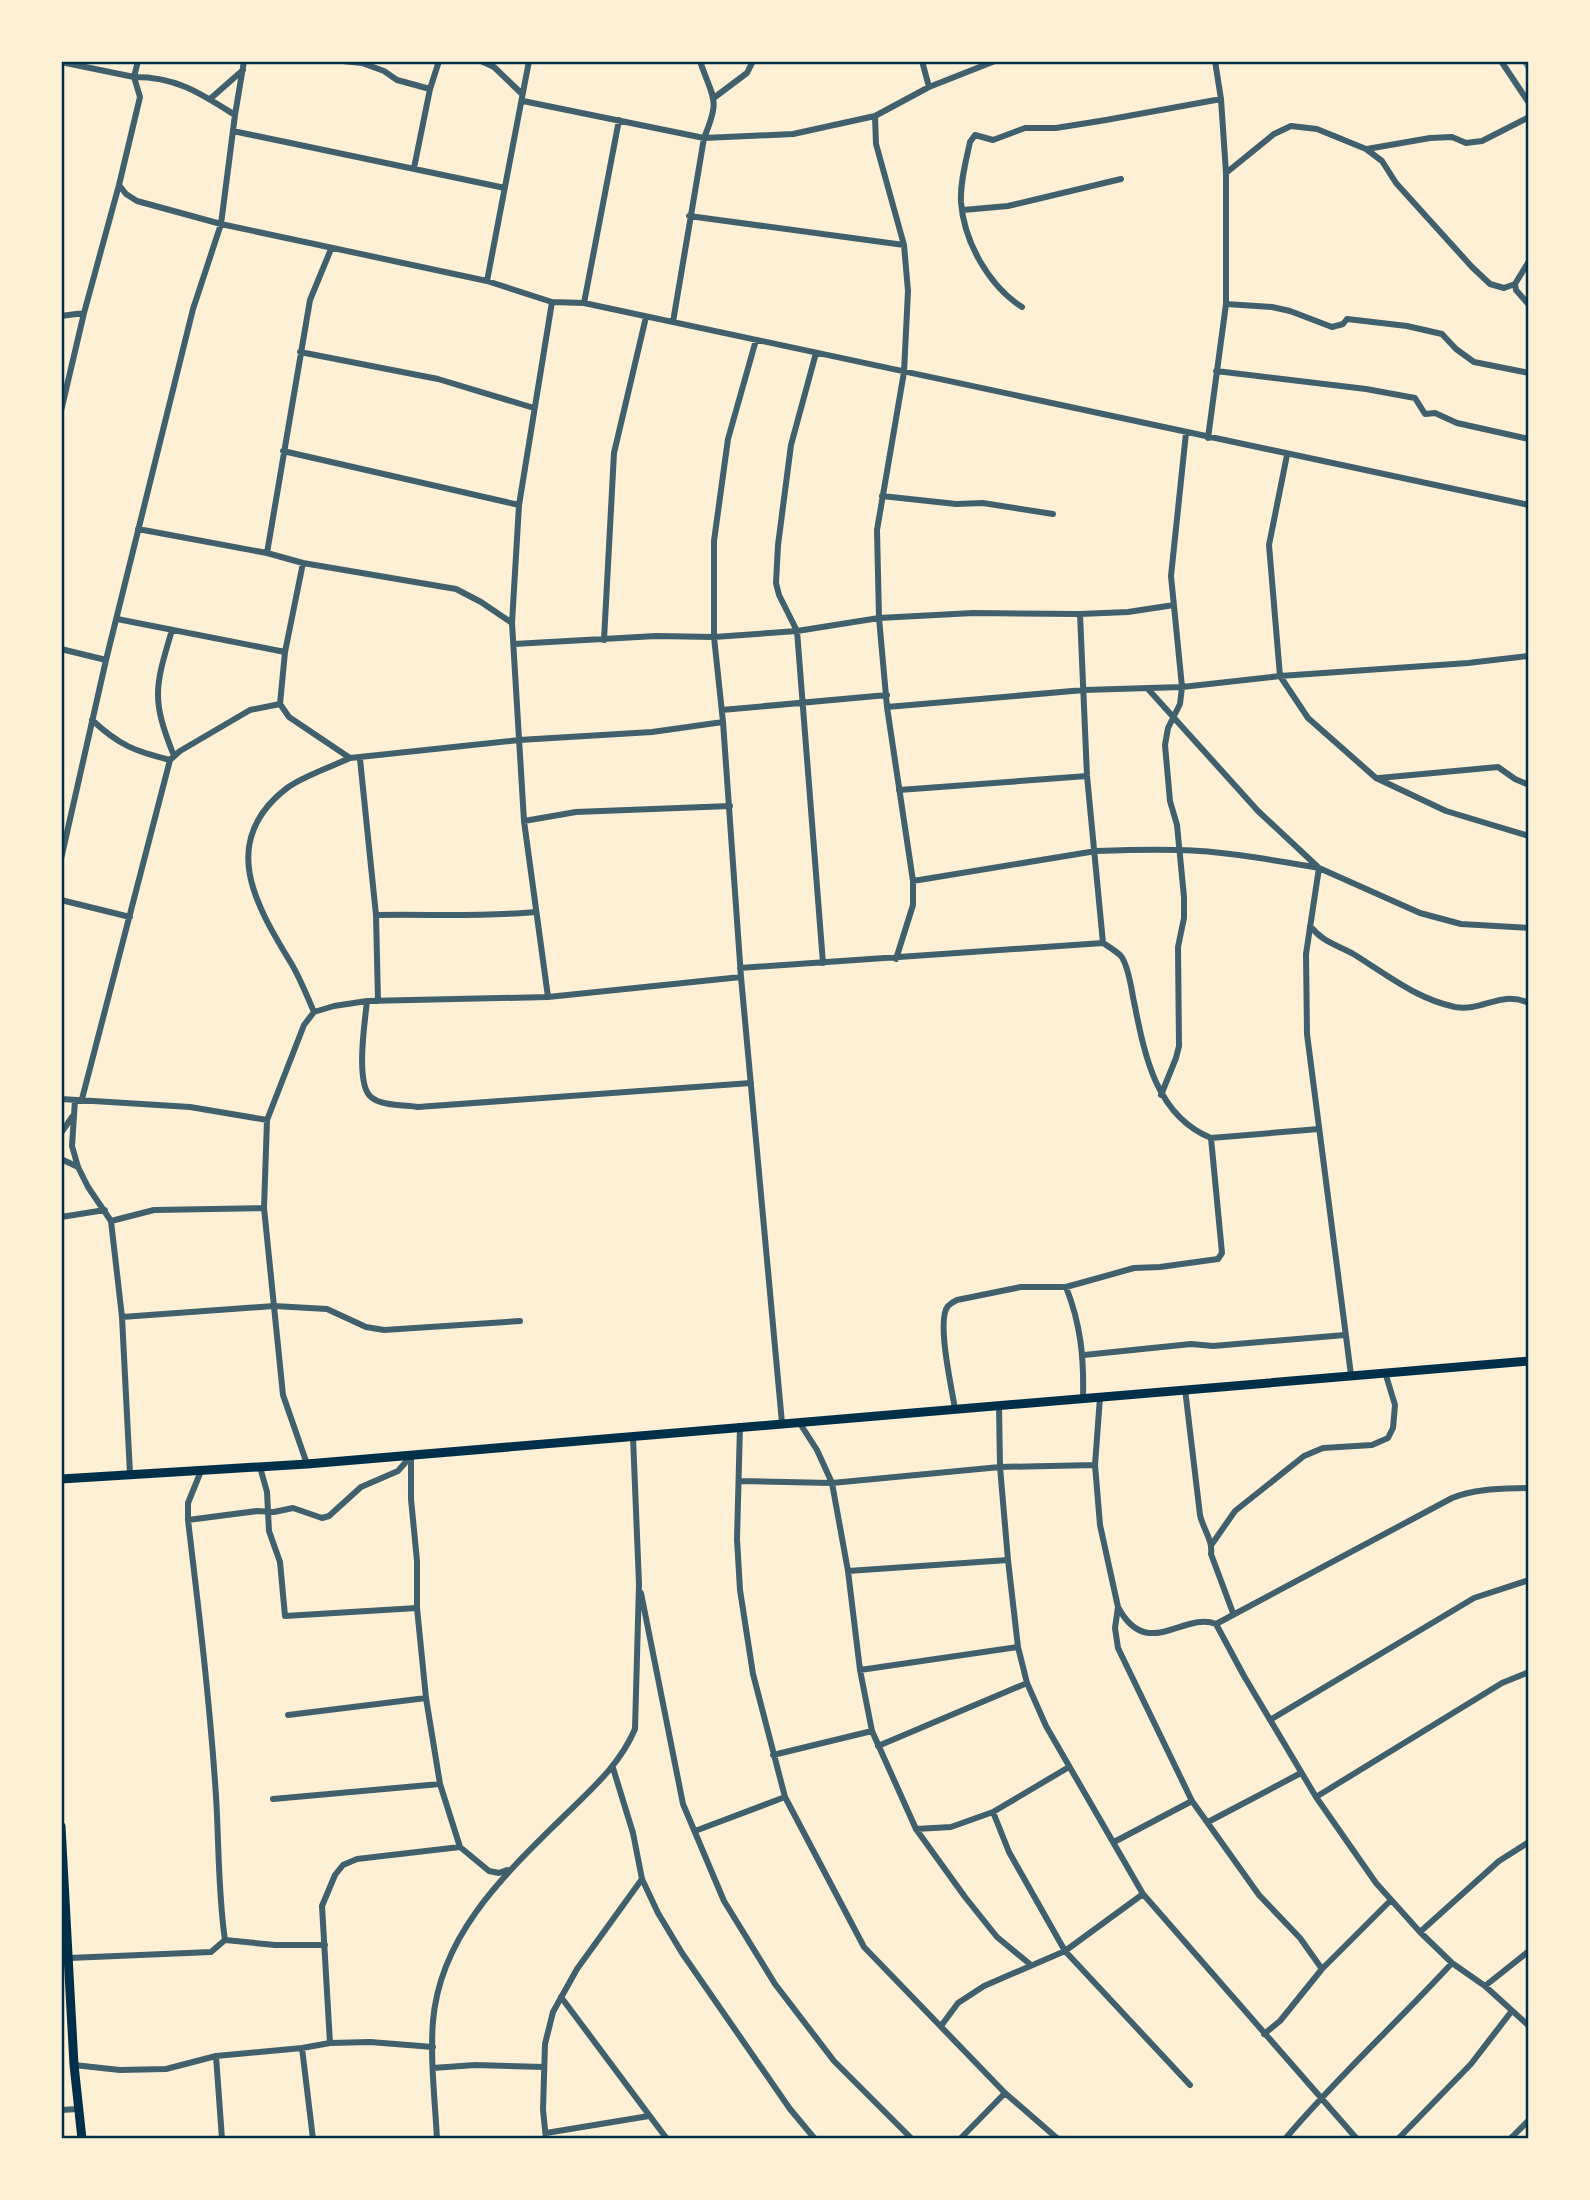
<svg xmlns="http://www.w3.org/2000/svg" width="1590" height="2200" viewBox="0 0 1590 2200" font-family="'Fira Sans',sans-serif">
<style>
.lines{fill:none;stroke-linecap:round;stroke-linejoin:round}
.stream{stroke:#669bbc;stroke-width:3.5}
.minor{stroke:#3f606c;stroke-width:6}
.secondary{stroke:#003049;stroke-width:9}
.neatline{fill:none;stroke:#003049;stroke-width:2.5}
</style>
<rect width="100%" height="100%" fill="#fdf0d5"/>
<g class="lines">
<!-- stream -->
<path class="stream" d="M1523,61L1529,70"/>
<!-- minor -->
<path class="minor" d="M343,61L362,63L384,71L397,80L430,89
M481,61L494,67L522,94
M922,61L929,87
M1501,61L1529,103
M61,62L134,77L140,97L119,185L126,194L137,201L221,224L487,281L552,302L584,303L1529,505
M715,97L747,73L753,61
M210,99L243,70
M523,101L704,138L793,134L875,116L929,87L995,61
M235,115L244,61
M875,116L876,144L904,245L908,291L904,372L877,530L879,618L887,707L913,881V905L896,959
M233,131L505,188
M1367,149L1430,138L1452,137L1466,143L1482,141L1529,117
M414,168L430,89L439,61
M1226,173L1274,134L1291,126L1317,129L1366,149L1382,161L1396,183L1472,267L1490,284L1504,288L1515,284
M963,210L1008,206L1121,179
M689,216L904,245
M1529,261L1515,284L1516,290L1529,305
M487,281L529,61
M584,303L619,120
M1226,304L1272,307L1290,311L1332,327L1343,324L1347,319L1407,326L1442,334L1456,349L1474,362L1529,373
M1022,307C989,286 964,242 961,202C960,182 966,161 970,142L975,135L993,140L1025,128H1056L1106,120L1221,99
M61,316L84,313
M673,322L704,138C721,97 713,100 700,61
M756,340L728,439L714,541V637L723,722L741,977L782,1423
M300,352L438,379L534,408
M816,353L791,445L778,545L776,583L779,595L797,631L823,963
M1216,371L1366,389L1415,398L1425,414L1435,413L1457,423L1529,439
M61,411L84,313L119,185
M1208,438L1226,304V173L1221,99L1215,61
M283,451L519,505
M1287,455L1269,545L1280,676L1308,718L1376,778L1446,811L1529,836
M882,496L956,504L983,503L1053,514
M138,529L267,553L303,563L456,589L481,602L512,623
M267,553L310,300L331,249
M303,563L285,652L280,704L289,717L350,758L519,740L652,732L723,722
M1080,614L1087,776L1103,943
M117,619L285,652
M172,630C155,687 151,699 174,756
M604,640L614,453L646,317
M514,644L656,636L714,637L797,631L879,618L973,613L1080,614L1128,612L1174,605
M61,649L106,660
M1148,689L1258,811L1319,868L1420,913L1461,924L1529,928
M887,707L1084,690L1182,687L1280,676L1468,663L1529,656
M722,710L887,695
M92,720C120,746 135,751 170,760
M360,759L376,915L378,1001
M1379,778L1498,767L1515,779L1529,785
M899,790L1087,776
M524,821L576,812L730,806
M61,859L106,660L193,309L221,224L235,115C200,93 177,77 134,77L138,61
M913,881L1096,851C1123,850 1151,849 1178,850C1225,851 1272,860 1319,868L1306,954L1307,1034L1351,1375
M61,900L130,917
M376,915C429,914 483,917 536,912
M1310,926C1325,944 1336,944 1355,955C1387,975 1417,999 1455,1007C1483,1012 1500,990 1529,1003
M740,968L1103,943C1109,947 1116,951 1121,956C1128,965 1131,986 1133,997C1144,1051 1154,1115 1211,1138L1319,1129
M548,997L524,821L512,623L519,505L552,302
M367,1001C365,1021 355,1084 371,1097C381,1106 405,1105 418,1107L751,1083
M314,1012C307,996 300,978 291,963C255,904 218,841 287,788C303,776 331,767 350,758
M1161,1095L1176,1058L1179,1046L1178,947L1184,918V897L1177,825L1170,801L1165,745L1168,728L1180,704L1182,687L1171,576L1186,433
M61,1099L190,1107L267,1120
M82,1099L170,760L180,751L250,710L280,704
M75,1100L72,1146L78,1167L88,1187L111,1221L122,1317L130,1474
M61,1133L72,1117
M61,1159L78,1167
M61,1217L105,1210
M111,1221L154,1210L264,1208
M1066,1287C1081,1325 1084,1358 1083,1398
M122,1317L274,1306L327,1309L366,1327L384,1330L520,1321
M1084,1355L1191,1344L1213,1346L1345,1335
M1185,1389L1200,1515C1203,1529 1213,1540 1211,1554L1233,1613
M1100,1397L1095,1465L1100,1525L1118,1607C1147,1662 1184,1611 1216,1624L1244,1676L1316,1797L1376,1883L1420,1932L1452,1963L1485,1986L1529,2026
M999,1405L1000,1467L1008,1560L1018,1647L1027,1683L1046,1726L1143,1894L1357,2139
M955,1409C952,1389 936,1320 948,1306C950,1304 955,1301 957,1300L1021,1287H1066L1134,1268L1160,1267L1218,1259L1222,1253L1211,1138
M799,1422L817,1450L832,1483L848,1571L860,1670L872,1731L916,1829L965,1897L997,1937L1031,1965
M740,1426L737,1539L740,1590L753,1674L785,1797L864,1947L1005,2093L1058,2139
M411,1456V1499L417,1561V1608L426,1698L440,1784L460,1847L489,1871L499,1873L507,1870
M307,1464L283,1395L264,1208L267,1120L304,1025L314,1012L334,1006L367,1001L548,997L741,977
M260,1467L267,1492L269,1531L280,1562L285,1616L417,1608
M201,1471L188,1503V1520C199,1612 210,1704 216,1796C219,1845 218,1892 225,1940
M740,1481L832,1483L1000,1467L1095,1465
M188,1520L257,1511L274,1512L293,1508L322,1518L329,1516L361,1487L398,1471L411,1456
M1212,1544L1235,1511L1304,1456L1323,1448L1372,1445L1388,1438L1393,1428L1395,1405L1385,1372
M848,1571L1008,1560
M641,1593L683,1804L724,1901L775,1984L834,2061L912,2139
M1118,1607L1115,1628L1118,1648L1192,1801L1259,1895L1300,1938L1322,1969
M1216,1624L1452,1498C1477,1488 1502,1489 1529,1488
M860,1670L1018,1647
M288,1715L426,1698
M1270,1720L1474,1598L1529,1580
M878,1746L1027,1683
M773,1755L872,1731
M613,1768L633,1833L642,1879L658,1913L682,1953L790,2109L815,2139
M1316,1797L1502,1683L1529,1672
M273,1799L440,1784
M993,1812L1009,1852L1065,1951L1190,2085
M1208,1822L1301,1773
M916,1829L951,1827L993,1812L1069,1767
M695,1831L785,1797
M1114,1842L1192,1801
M1420,1932L1499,1861L1529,1842
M225,1940L275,1945H325
M69,1958L211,1952L225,1940
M1485,1986L1529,1951
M561,1997L667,2139
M941,2026L958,2003L984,1986L1065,1951L1143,1894
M1264,2034L1280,2021L1322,1969L1391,1900
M330,2043L322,1906L335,1875L343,1865L357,1859L460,1847
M302,2048L313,2139
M216,2056L222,2139
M74,2065L120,2070L166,2069L216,2056L302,2048L330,2043L370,2042L433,2047
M433,2068L475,2065L544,2067
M61,2110L78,2109
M546,2133L649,2116
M437,2139C435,2100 430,2060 433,2021C440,1937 501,1878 558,1822C587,1793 619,1767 635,1729L639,1584L633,1437
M546,2139L543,2110L545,2044L553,2012L577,1969L642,1879
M960,2139L1005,2093
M1285,2139C1337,2077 1397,2023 1452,1963
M1398,2139L1471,2064L1511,2012
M1510,2139L1529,2120"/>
<!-- secondary -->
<path class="secondary" d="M61,1479L307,1464L1529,1361
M61,1826L74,2065L82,2139"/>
</g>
<!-- border -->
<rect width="1590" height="2200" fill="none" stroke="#fdf0d5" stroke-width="126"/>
<rect x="63" y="63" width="1464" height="2074" class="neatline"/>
</svg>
